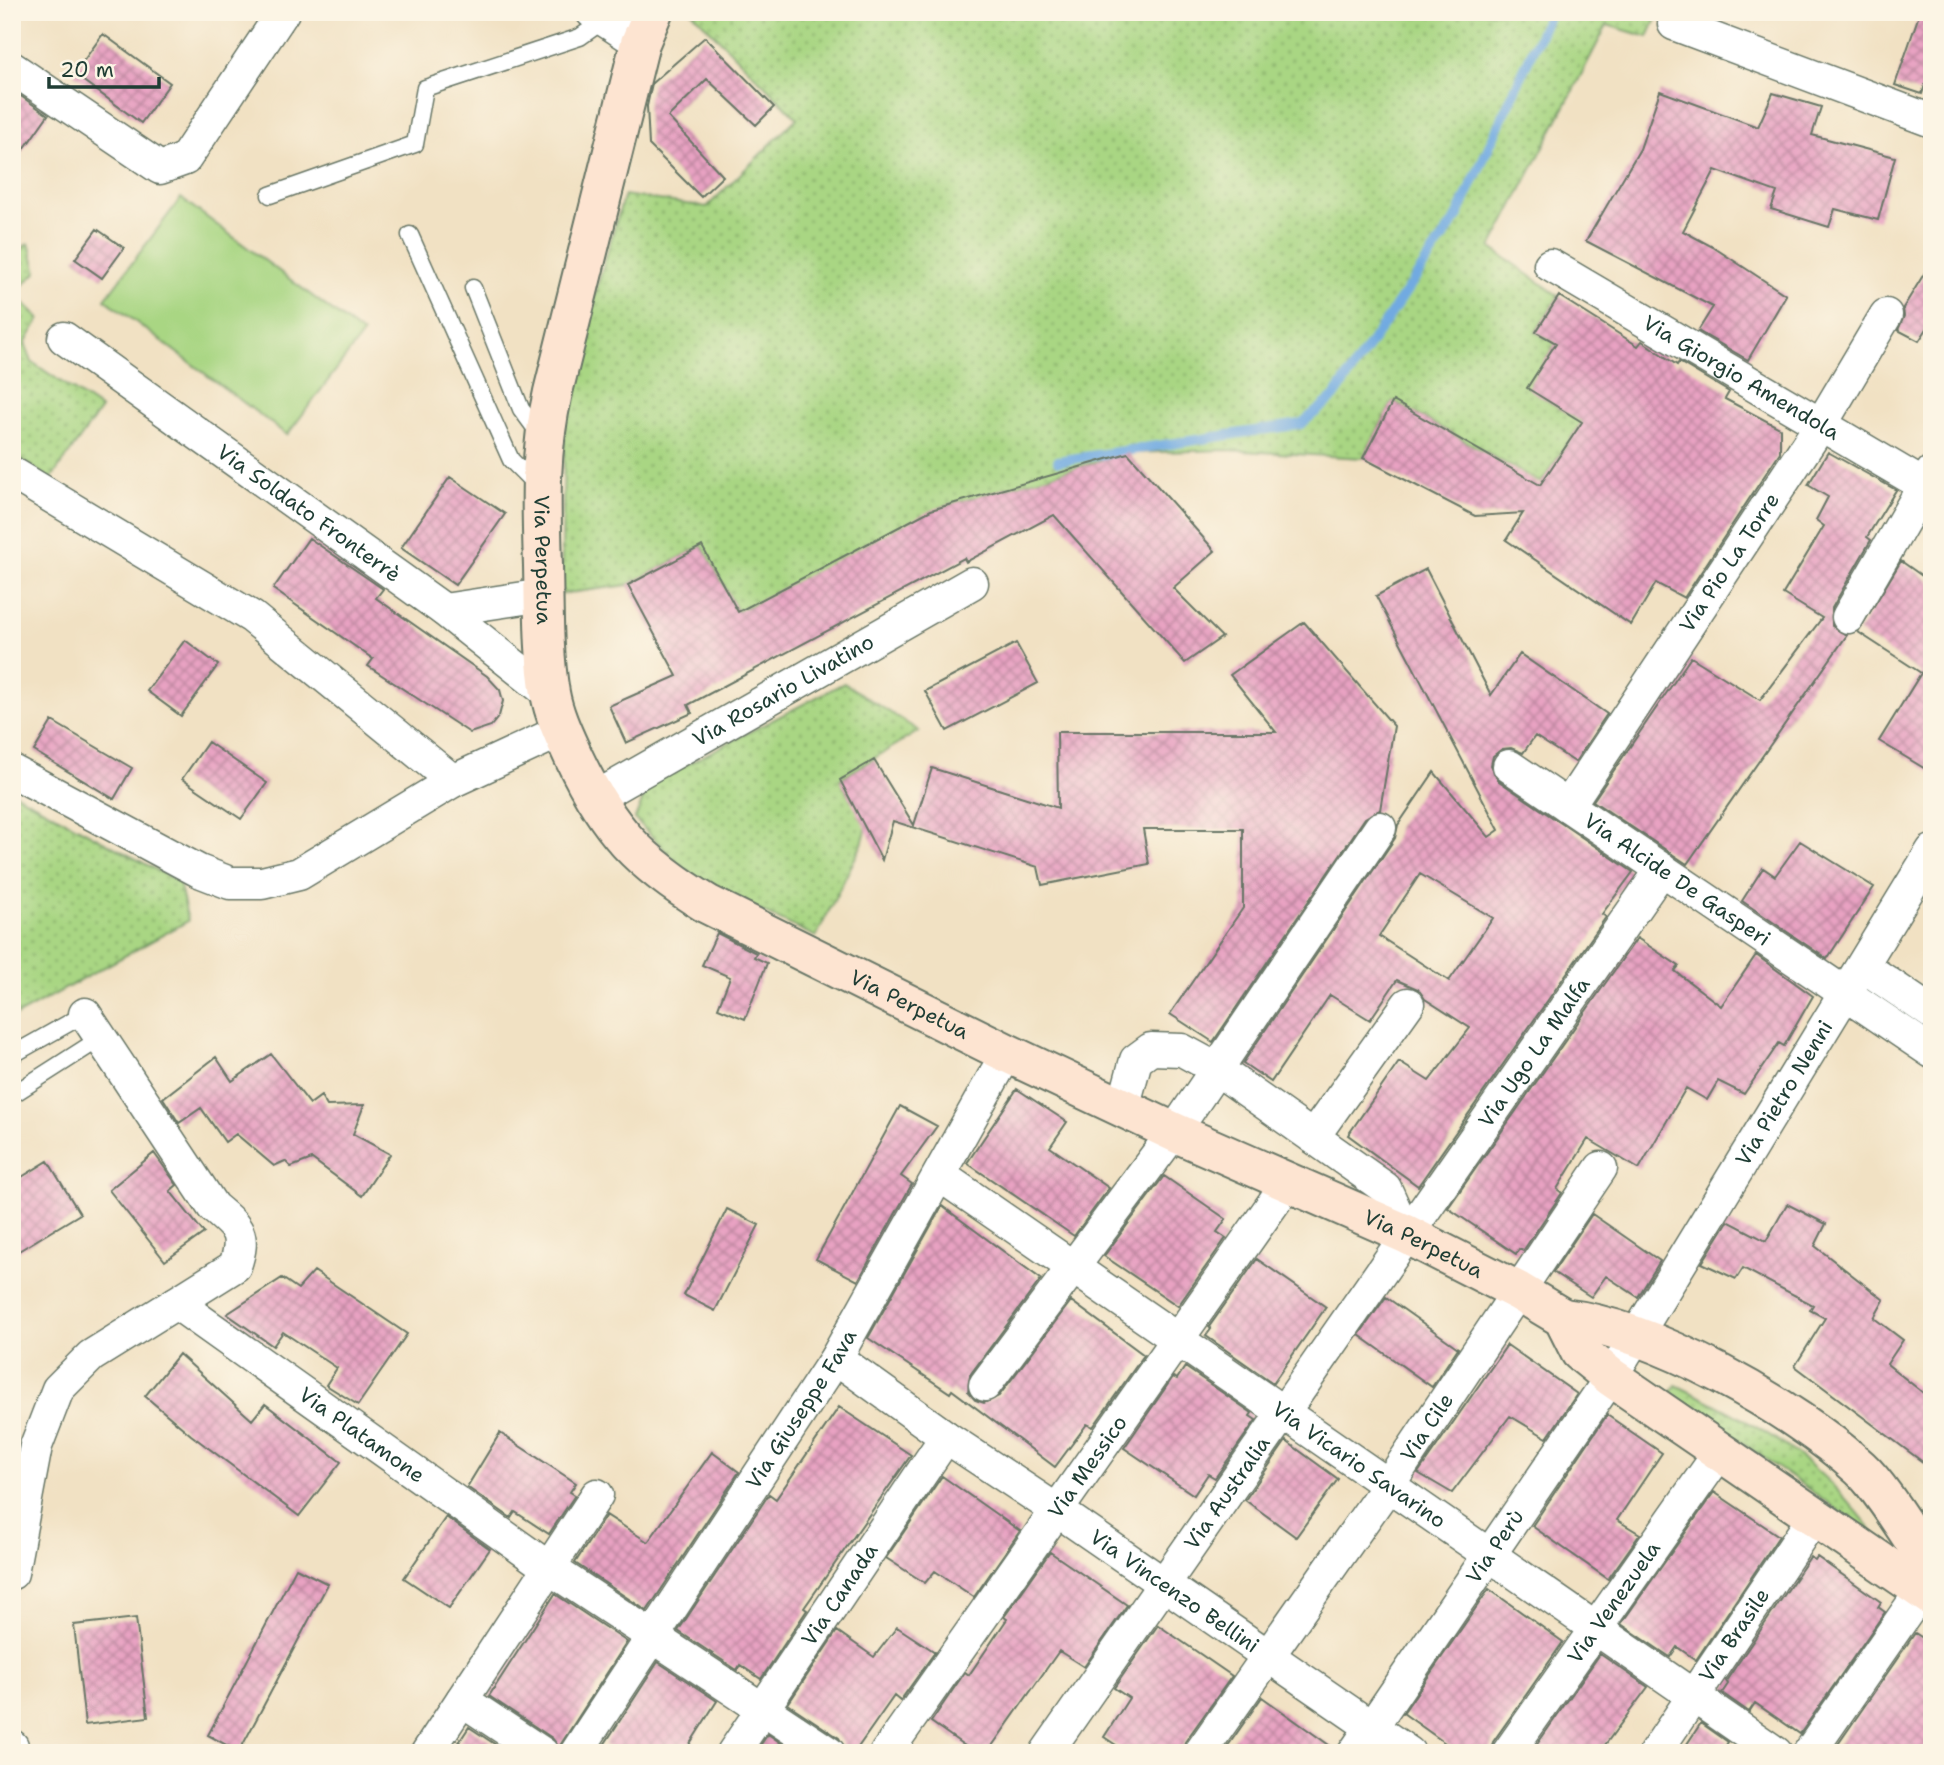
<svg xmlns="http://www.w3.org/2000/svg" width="1944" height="1765" viewBox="0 0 1944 1765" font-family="'Shantell Sans',sans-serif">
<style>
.grass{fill:url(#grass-dots);stroke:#648a5c;stroke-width:2}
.park{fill:#a9d683;stroke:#648a5c;stroke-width:2}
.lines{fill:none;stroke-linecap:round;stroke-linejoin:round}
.stream{stroke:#71aae1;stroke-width:10}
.building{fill:url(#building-cross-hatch);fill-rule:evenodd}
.lane-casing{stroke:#687666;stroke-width:19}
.street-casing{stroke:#687666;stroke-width:35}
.secondary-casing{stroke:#687666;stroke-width:42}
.lane{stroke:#fff;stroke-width:16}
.street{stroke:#fff;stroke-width:32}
.secondary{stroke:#fde4d1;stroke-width:38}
.labels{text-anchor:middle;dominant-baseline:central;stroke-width:6;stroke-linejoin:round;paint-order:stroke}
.street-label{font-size:21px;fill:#1f3d34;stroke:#fcf5e5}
</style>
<defs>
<pattern id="grass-dots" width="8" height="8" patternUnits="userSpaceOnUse" patternTransform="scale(1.75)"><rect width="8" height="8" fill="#a9d683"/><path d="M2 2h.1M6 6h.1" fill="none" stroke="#89af6c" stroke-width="1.8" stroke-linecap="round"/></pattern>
<pattern id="building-cross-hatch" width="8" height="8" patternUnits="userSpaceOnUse" patternTransform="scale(1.75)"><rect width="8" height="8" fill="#e8a2c2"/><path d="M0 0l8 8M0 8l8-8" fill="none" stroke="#bb859e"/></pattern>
</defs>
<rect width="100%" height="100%" fill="#fcf5e5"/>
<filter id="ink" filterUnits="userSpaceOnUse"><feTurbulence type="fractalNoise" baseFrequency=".0143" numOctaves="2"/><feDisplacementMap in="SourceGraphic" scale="14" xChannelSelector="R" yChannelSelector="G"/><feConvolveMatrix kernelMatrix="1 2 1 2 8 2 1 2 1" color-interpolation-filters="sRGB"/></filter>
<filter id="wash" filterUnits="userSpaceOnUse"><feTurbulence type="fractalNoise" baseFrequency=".00686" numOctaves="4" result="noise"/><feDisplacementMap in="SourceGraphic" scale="28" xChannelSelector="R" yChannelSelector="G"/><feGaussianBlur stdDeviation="1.57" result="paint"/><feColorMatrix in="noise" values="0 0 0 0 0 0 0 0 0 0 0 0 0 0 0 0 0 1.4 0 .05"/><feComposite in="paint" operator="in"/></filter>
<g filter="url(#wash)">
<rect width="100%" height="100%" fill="#f1e1c3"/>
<!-- grass -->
<path class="grass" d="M692,12H1659L1648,37L1607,25L1491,248L1559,296L1536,332L1556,343L1528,388L1582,422L1541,483L1393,401L1363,458L1226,450L1127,453L942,507L738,612L702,546L628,585L561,594L565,415L587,322L624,195L707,207L797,118Z
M29,243L37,272L14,293L40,319L25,343L32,362L101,409L51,479L12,454V254Z
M844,683L919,731L840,779L851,800L869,820L862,844L816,937L729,896L682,868L635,819L649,784Z
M12,792L179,882L188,921L12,1018Z
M1676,1385C1763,1427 1819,1458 1878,1538L1671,1393Z"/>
<!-- park -->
<path class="park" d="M181,198L363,334L287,435L105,299Z"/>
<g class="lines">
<!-- stream -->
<path class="stream" d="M1058,461L1301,424L1334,397L1457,217L1550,12"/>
</g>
<g id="blocks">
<!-- building -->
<path class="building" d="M1920,12H1932V65L1922,94L1895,85Z
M103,34L170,83L141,123L74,74Z
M705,37L774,107L756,125L707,79L668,117L723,176L701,197L649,145L647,106L652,83Z
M12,90L48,115L12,166Z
M1660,91L1758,127L1773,93L1821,107L1812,135L1895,157L1878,220L1835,209L1829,227L1771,209L1777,192L1715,170L1683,231L1713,247L1786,295L1748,360L1698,331L1713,307L1586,241L1640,149Z
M97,229L124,248L102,278L75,259Z
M1932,261V321L1919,341L1898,330L1904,316L1903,308Z
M1559,296L1638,346L1642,341L1677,365L1679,362L1729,392L1725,399L1780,428V452L1684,598L1656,583L1631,625L1506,540L1523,513L1475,516L1363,458L1393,401L1540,485L1582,422L1527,388L1556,343L1536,332Z
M1828,452L1896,490L1867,537L1871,540L1832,608V626L1847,635L1687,864L1593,801L1691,657L1760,700L1822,618L1783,594L1824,526L1816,520L1828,497L1808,485Z
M1128,453L1215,551L1173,588L1222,637L1185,663L1054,515L966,562L964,558L688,705L692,713L626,743L609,706L677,676L628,585L702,546L738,612L931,510Z
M450,477L505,514L455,585L401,548Z
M309,538L383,589L376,598L487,676L500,690L503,701L499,716L491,726L470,733L368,666L373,659L273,589Z
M1901,561L1932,583V773L1879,741L1921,673L1858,632Z
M1426,569L1491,695L1520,654L1607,714L1575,762L1535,736L1523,753L1511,748L1502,749L1493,756L1491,765L1499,781L1633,872L1602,914L1606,917L1418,1186L1348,1135L1399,1062L1429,1081L1470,1028L1425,999L1418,989L1397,980L1370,1020L1330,995L1271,1082L1243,1063L1395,838L1398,825L1434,772L1489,837L1499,830L1376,596ZM1420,874L1493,918L1449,981L1379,936Z
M1304,622L1394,726L1380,810L1365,818L1213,1042L1170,1014L1243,908V829H1143L1149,864L1042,885L1038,867L893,821L882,860L840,780L874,760L914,825L932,768L1058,808L1057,732H1276L1230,675Z
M185,640L218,665L181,716L147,691Z
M1016,643L1038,683L947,731L925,691Z
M52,721L132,768L114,799L34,751Z
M208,742L267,783L241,819L182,779Z
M1800,841L1874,887L1827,959L1742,901L1763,868L1775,876Z
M717,933L756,953L754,957L767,963L745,1019L718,1008L730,977L702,965Z
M1637,938L1679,966L1675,971L1721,1006L1756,955L1813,996L1784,1046L1779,1043L1744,1094L1718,1081L1707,1100L1686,1088L1639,1169L1588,1139L1557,1189L1562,1193L1523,1251L1519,1249L1516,1254L1448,1208Z
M271,1054L310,1104L321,1096L327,1106L364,1105L353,1134L390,1154L362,1196L312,1159L291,1167L285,1161L274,1166L236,1134L225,1142L201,1108L179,1123L163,1098L216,1057L232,1081Z
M1017,1089L1067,1122L1050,1147L1109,1188L1074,1236L967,1163Z
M900,1106L937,1126L901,1176L912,1184L858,1281L816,1259Z
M154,1153L177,1185L170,1191L204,1233L165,1261L109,1190Z
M48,1161L80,1214L12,1255V1183Z
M1164,1176L1226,1219L1217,1232L1226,1238L1178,1306L1104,1256Z
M1787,1204L1826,1224L1815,1246L1884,1300L1874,1318L1903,1340L1887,1364L1932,1400V1469L1795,1366L1825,1318L1810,1310L1813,1305L1743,1268L1736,1279L1702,1263L1728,1221L1766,1241Z
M942,1206L1041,1279L970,1375L968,1392L975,1400L984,1403L999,1396L1071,1301L1144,1355L1093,1427L1087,1424L1055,1467L952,1390L950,1393L868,1338Z
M727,1209L759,1225L715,1311L684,1295Z
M1592,1214L1660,1261L1638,1297L1606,1276L1591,1297L1553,1272Z
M1257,1259L1326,1307L1273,1383L1206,1336L1211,1329L1209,1327Z
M314,1271L407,1334L358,1405L326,1385L337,1368L283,1332L273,1346L227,1314L282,1278L298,1289Z
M1386,1297L1458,1348L1432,1387L1359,1335Z
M1507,1345L1577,1394L1547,1438L1510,1416L1452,1493L1418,1473Z
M179,1354L252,1420L265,1404L341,1462L299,1516L191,1435L145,1396Z
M1185,1367L1252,1413L1250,1416L1256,1420L1215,1478L1208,1474L1194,1495L1124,1448L1173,1377L1177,1379Z
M839,1407L911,1455L804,1608L807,1610L761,1679L740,1665L737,1670L678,1631L769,1494L776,1499Z
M1607,1415L1662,1453L1617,1520L1640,1534L1608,1579L1532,1526Z
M500,1433L576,1483L570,1492L575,1495L549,1534L515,1512L511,1518L467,1487Z
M1286,1441L1338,1479L1296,1537L1245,1500Z
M712,1452L739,1472L647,1611L575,1563L606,1515L648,1542Z
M942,1476L1020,1531L974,1597L935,1571L925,1583L886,1558Z
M1714,1492L1779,1536L1696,1660L1677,1647L1670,1657L1621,1624Z
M446,1517L490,1549L449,1608L404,1578Z
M1050,1552L1127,1605L1084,1667L1059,1651L987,1753H975L931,1722L965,1672L969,1675L1007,1619L1004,1617Z
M1810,1557L1815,1560L1817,1557L1881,1602L1878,1607L1885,1612L1800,1734L1755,1703L1749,1712L1722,1693L1728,1684L1726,1681Z
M296,1568L328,1584L239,1752L208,1735Z
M1489,1589L1563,1642L1493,1742L1490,1753H1459L1403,1713Z
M555,1594L627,1642L559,1747L552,1738L489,1696Z
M136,1618L148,1717L85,1725L74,1625Z
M1158,1625L1232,1676L1185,1742L1182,1753H1128L1104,1737L1129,1698L1114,1688Z
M897,1627L935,1652L900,1701L894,1696L854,1753H847L839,1738L788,1704L837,1631L874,1657Z
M1915,1633L1932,1644V1753H1832Z
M1600,1654L1648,1687L1599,1753H1531Z
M658,1662L717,1701L684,1753H616L604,1745Z
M1262,1697L1336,1750V1753H1223Z
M1701,1723L1728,1742L1721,1753H1681Z
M469,1727L508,1753H452Z
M768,1734L795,1753H755Z"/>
</g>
</g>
<g filter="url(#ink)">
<use href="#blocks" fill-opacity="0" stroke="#687666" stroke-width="2"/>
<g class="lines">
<!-- lane casing -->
<g class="lane-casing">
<path id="lane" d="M270,195L415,144L425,88L580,37L604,20
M410,235L511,460L537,486
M473,288L521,409L541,436
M12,1055L85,1014
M12,1095L101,1038"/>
</g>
<!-- street casing -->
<g class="street-casing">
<g id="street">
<path d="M592,12L640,43"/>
<path d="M1674,24L1932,121"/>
<path d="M12,68L160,168L185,159L283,12"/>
<path id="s1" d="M1550,265L1932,490"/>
<path id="s2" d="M64,338L444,610L551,695"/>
<path d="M12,473L252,617L453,781"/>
<path d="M444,610L544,595"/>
<path d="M1848,617L1932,472"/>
<path id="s3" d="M1509,766L1932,1052"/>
<path d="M12,771L199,871L230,883H262L299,874L453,781L561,731"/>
<path id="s4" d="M593,799L972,583"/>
<path id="s5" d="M1568,806L1820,426L1886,315"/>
<path d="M1863,966L1932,1013"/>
<path d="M85,1014L213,1207C238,1228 246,1233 235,1266L176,1303"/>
<path d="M1123,1108L1136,1060L1151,1049L1182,1050L1215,1068L1385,1188L1406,1234"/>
<path d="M1313,1137L1408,1004"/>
<path id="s6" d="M941,1176L1776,1753"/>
<path id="s7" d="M836,1358L946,1437L1058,1511L1409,1753"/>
<path d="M985,1385L1174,1132L1380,828"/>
<path id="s8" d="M12,1573L36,1446L58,1389L91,1356L176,1303L549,1568L829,1753"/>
<path d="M462,1700L542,1753"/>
<path d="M12,1746L13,1753"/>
<path d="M427,1753L597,1495"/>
<path id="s9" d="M576,1753L836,1358L1007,1053"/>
<path id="s10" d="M733,1753L946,1437"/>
<path id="s11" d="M886,1753L1289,1181"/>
<path id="s12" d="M1046,1753L1662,869"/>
<path id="s13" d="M1200,1753L1389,1484L1601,1168"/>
<path id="s14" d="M1354,1753L1611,1377L1932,851"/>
<path id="s15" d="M1508,1753L1720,1452"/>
<path id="s16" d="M1655,1753L1814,1517"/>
<path d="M1809,1753L1932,1576"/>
</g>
</g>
<!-- secondary casing -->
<g class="secondary-casing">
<g id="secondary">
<path id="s17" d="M653,12L640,43L553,392C539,454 541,503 543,566C544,609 543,652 550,693C554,716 565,738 574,758C608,830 640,863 707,904L1007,1053L1174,1132L1406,1234L1518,1291L1563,1318L1580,1352L1611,1377L1932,1597"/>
<path d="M1563,1318C1653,1328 1793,1407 1860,1468C1882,1488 1913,1541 1932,1568"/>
</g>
</g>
<!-- lane -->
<use href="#lane" class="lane"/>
<!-- street -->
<use href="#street" class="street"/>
<!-- secondary -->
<use href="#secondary" class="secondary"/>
</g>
</g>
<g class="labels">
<!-- street labels -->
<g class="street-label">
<text stroke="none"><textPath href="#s1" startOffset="222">Via Giorgio Amendola</textPath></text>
<text stroke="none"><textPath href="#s2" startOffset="301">Via Soldato Fronterrè</textPath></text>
<text stroke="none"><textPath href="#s17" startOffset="562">Via Perpetua</textPath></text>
<text stroke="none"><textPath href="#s5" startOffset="292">Via Pio La Torre</textPath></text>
<text stroke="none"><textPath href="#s4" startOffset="219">Via Rosario Livatino</textPath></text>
<text stroke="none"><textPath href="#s3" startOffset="203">Via Alcide De Gasperi</textPath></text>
<text stroke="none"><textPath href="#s17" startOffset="1192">Via Perpetua</textPath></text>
<text stroke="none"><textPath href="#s12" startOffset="854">Via Ugo La Malfa</textPath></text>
<text stroke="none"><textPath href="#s14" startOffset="788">Via Pietro Nenni</textPath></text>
<text stroke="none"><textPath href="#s17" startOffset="1759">Via Perpetua</textPath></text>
<text stroke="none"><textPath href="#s9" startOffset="411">Via Giuseppe Fava</textPath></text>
<text stroke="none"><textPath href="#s13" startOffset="397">Via Cile</textPath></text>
<text stroke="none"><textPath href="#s8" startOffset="565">Via Platamone</textPath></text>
<text stroke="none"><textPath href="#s6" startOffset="508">Via Vicario Savarino</textPath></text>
<text stroke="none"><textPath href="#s11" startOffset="350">Via Messico</textPath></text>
<text stroke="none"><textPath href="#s12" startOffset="317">Via Australia</textPath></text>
<text stroke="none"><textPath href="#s14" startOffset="250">Via Perù</textPath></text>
<text stroke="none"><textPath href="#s7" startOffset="411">Via Vincenzo Bellini</textPath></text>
<text stroke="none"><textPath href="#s10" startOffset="191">Via Canada</textPath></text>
<text stroke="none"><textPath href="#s15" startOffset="184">Via Venezuela</textPath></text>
<text stroke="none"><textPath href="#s16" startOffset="142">Via Brasile</textPath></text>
</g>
</g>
<!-- margin -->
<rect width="1944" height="1765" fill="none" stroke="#fcf5e5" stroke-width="42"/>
<!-- scale -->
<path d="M49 77v10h110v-10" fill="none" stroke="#1f3d34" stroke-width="3.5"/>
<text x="60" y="77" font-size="21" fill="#1f3d34" stroke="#fcf5e5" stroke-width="5" paint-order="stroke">20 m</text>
</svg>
